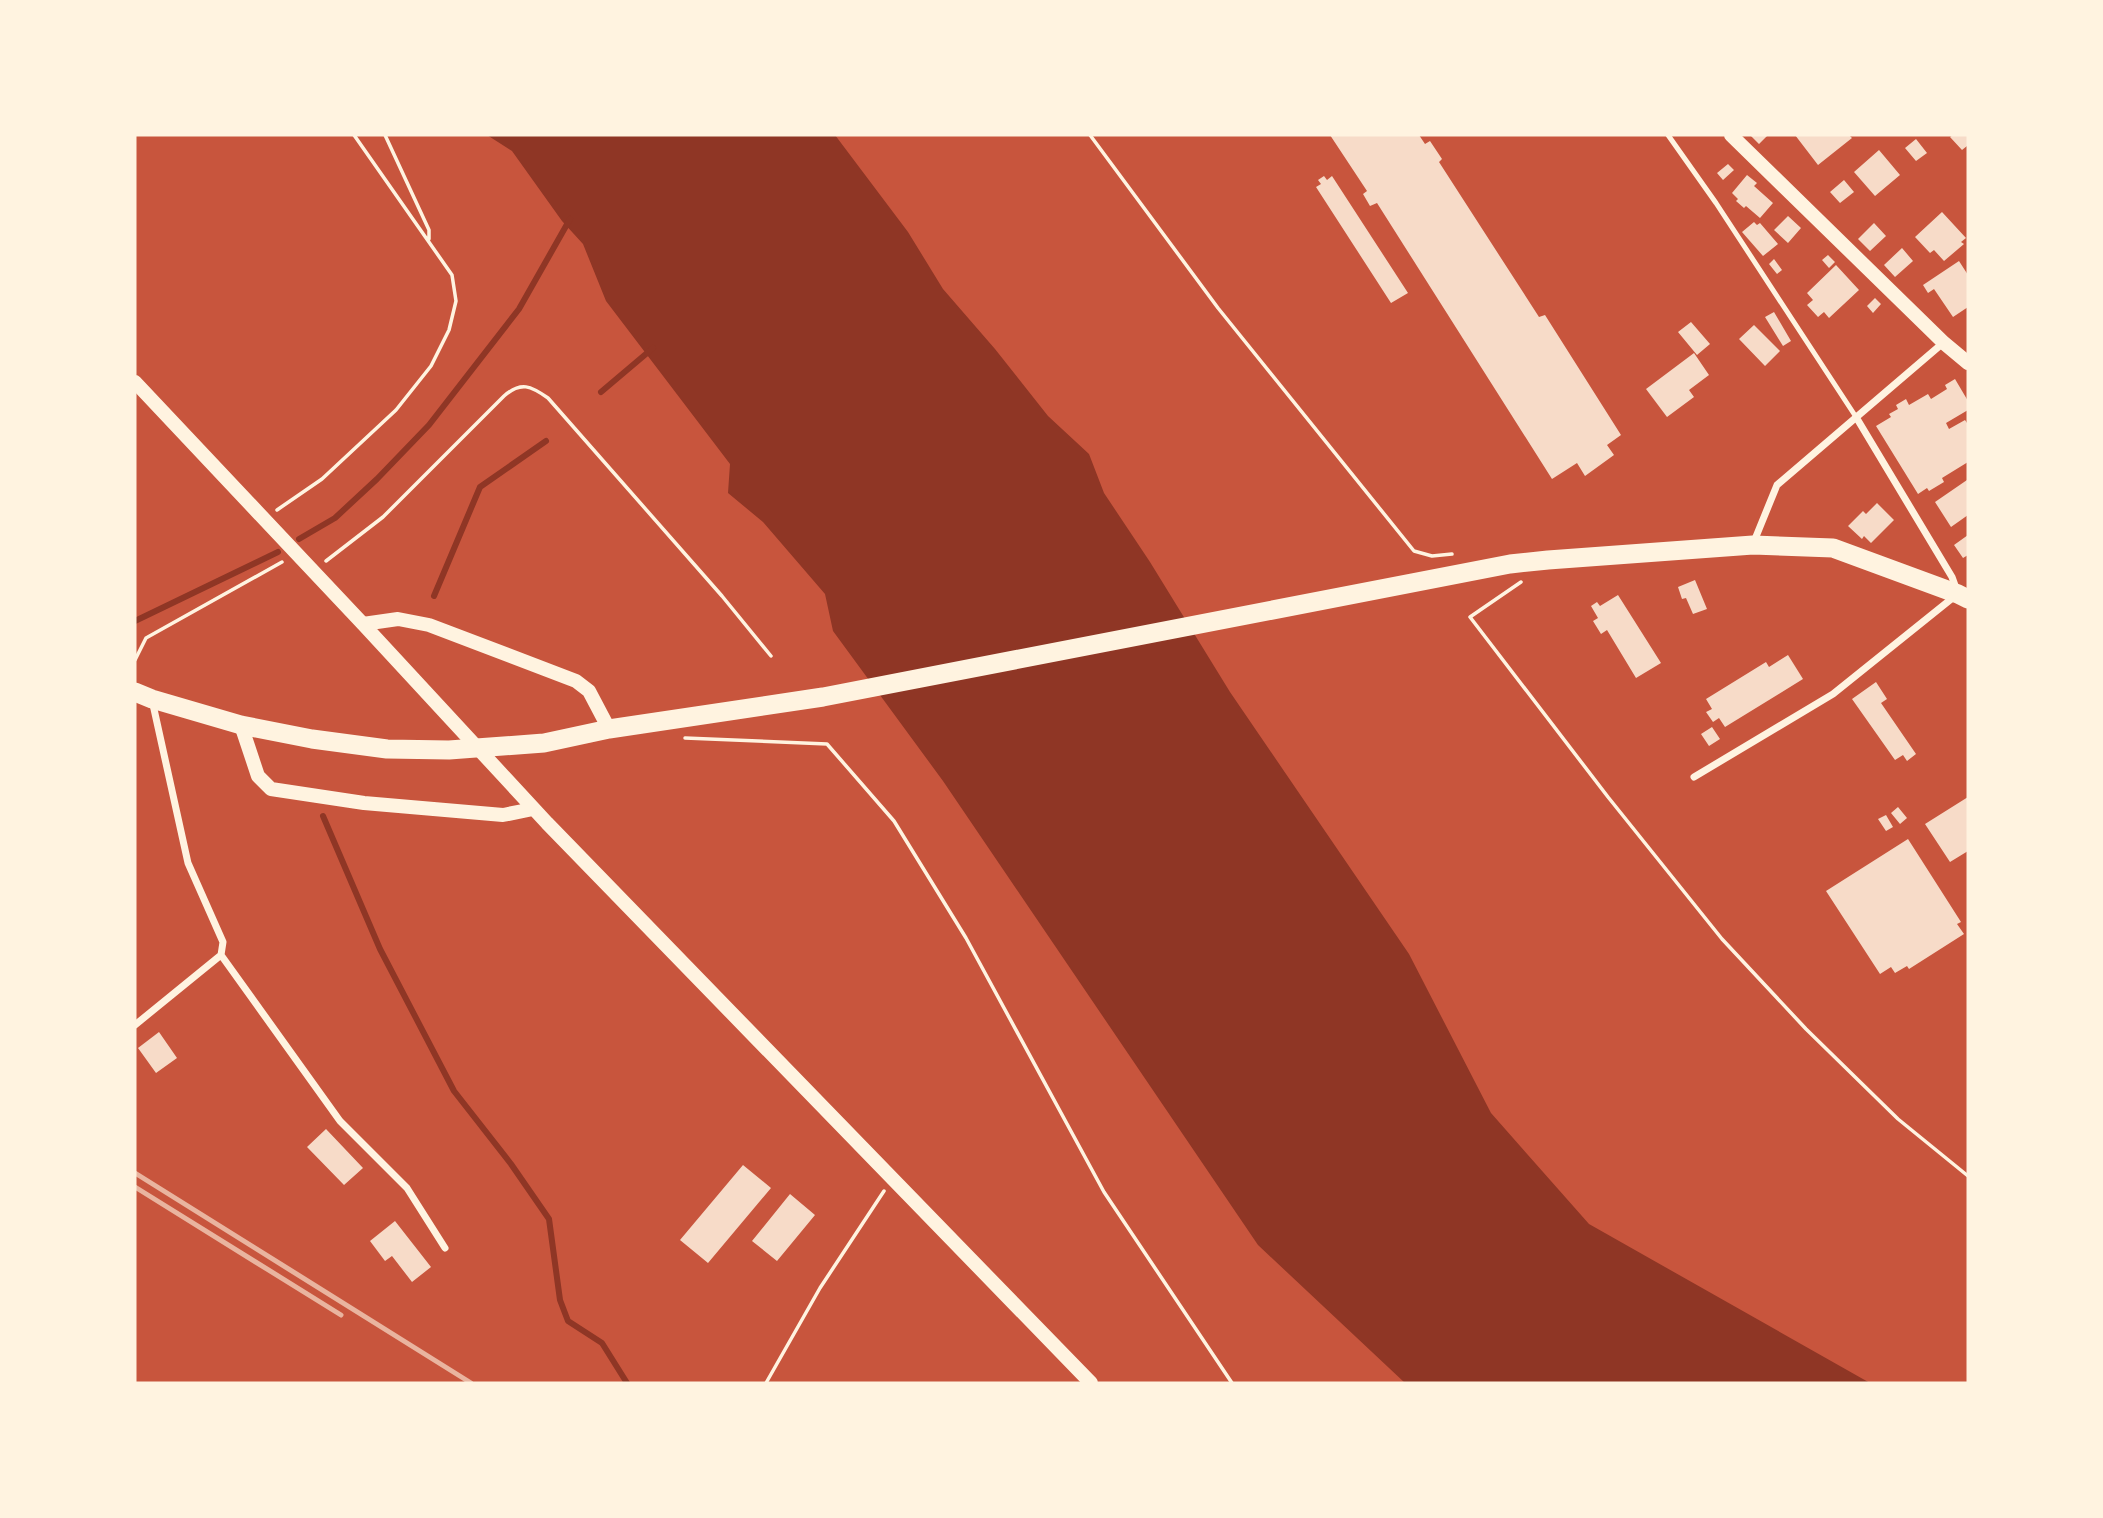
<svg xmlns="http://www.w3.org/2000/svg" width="2103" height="1518" viewBox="0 0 2103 1518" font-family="'Space Grotesk',sans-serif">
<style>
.water{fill:#8f3625}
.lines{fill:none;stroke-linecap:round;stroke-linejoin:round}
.stream{stroke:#8f3625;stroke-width:6}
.building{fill:#f7dbc8}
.path{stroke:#fff3e0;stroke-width:3.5}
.service{stroke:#fff3e0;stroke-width:5}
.minor{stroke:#fff3e0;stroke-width:7}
.secondary{stroke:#fff3e0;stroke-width:14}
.trunk{stroke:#fff3e0;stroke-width:19}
.rail{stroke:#e9b49f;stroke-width:5}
</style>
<rect width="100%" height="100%" fill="#c8553d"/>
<!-- water -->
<path class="water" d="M487,135H835L908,232L943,289L995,349L1048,416L1089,454L1104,493L1150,562L1230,692L1409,954L1491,1113L1589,1224L1870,1383H1405L1258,1245L943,781L833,631L825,594L763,522L728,493L730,464L606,301L583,244L562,221L512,151Z"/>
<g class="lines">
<!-- stream -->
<path class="stream" d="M601,392L653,348
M299,539L335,518L377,479L429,425L519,309L570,219
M434,596L480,487L546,441
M135,621L278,552
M323,816L380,949L454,1091L511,1164L549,1219L560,1300L568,1321L602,1343L627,1383"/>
</g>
<!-- building -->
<path class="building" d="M1330,135H1419L1425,144L1430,141L1442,159L1439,162L1539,317L1545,315L1621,435L1607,445L1614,455L1585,476L1577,463L1552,479L1377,203L1370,206L1363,194L1367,191Z
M1750,135H1768L1759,144Z
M1795,135H1849L1852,138L1818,165Z
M1953,135H1968V147L1967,146L1962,150L1950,137Z
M1916,139L1927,153L1916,161L1905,148Z
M1879,150L1900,175L1875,196L1854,172Z
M1728,164L1734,170L1723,180L1717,173Z
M1747,175L1757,183L1754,186L1773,203L1760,218L1746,206L1744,208L1736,201L1738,199L1732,193Z
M1324,176L1327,180L1332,176L1408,293L1391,303L1316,187L1321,184L1318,180Z
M1844,180L1854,192L1840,203L1830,192Z
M1942,212L1966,238L1961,242L1964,244L1944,261L1934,250L1930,253L1915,237Z
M1788,216L1801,228L1788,243L1774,230Z
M1754,222L1757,225L1760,223L1778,244L1763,256L1742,232Z
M1874,223L1886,236L1870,251L1858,239Z
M1902,248L1913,261L1895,277L1884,265Z
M1828,255L1835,262L1829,268L1822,260Z
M1774,259L1782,270L1777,274L1769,264Z
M1959,261L1968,275V307L1953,317L1934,289L1928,293L1923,285Z
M1836,265L1859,290L1829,318L1824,312L1818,317L1807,305L1813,300L1807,293Z
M1875,298L1881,304L1873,313L1867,306Z
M1774,312L1791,341L1783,346L1765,317Z
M1691,322L1710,344L1697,355L1678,332Z
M1754,325L1780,351L1765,366L1739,339Z
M1694,353L1709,375L1689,390L1694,397L1667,417L1646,389Z
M1955,379L1968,401V410L1946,423L1949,429L1965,420L1967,423L1968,422V462L1942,478L1944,482L1929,491L1927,488L1918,494L1876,426L1891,417L1889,414L1898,409L1896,405L1906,399L1909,405L1928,394L1931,399L1947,389L1945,385Z
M1967,480L1968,515L1951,527L1935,502Z
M1877,503L1894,520L1871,543L1864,536L1862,539L1848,526L1863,511L1866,514Z
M1968,535V555L1963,558L1954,545Z
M1695,580L1707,609L1693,614L1686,598L1682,599L1678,587Z
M1618,595L1661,663L1636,678L1607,630L1601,634L1593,621L1598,618L1591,606L1597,602L1600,606Z
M1788,655L1803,679L1725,727L1719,718L1713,722L1706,712L1712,709L1706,699L1766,662L1769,667Z
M1876,682L1887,699L1881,703L1916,754L1907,761L1903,755L1895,760L1852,699Z
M1712,727L1720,739L1709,746L1701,734Z
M1968,797V851L1950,862L1925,824Z
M1898,807L1907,818L1900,824L1891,813Z
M1886,815L1893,827L1886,831L1878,819Z
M1908,839L1961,922L1957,924L1964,934L1909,969L1907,966L1895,973L1891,967L1880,974L1826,891Z
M159,1032L177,1058L156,1073L138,1048Z
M326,1129L363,1168L344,1185L307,1147Z
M743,1165L771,1188L708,1263L680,1240Z
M790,1194L815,1215L777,1261L752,1241Z
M395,1221L431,1267L412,1282L392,1256L385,1261L370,1241Z"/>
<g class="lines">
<!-- path -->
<path class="path" d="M385,135L429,230V239
M1090,135L1218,308L1414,551L1432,556L1452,554
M277,510L322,479L396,410L431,366L449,330L456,301L452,275L354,135
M326,561L383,517L504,396C521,381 531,386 548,398L722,596L771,656
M1521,582L1470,617L1608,797L1722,939L1806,1029L1898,1119L1968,1176
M135,660L146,638L282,562
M685,738L827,744L894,821L966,938L1104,1192L1232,1383
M766,1383L820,1288L884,1191"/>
<!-- service -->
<path class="service" d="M1668,135L1716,203L1856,417"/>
<!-- minor -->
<path class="minor" d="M1856,417L1952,577L1957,591
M1753,544L1777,485L1943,343
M1694,777L1833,694L1955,596
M221,955L340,1121L407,1188L445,1248
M135,1025L221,955L223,942L188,863L152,700"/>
<!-- secondary -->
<path class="secondary" d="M1731,135L1944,343L1968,363
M135,382L363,624L547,823L1091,1383
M363,624L398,619L429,625L576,681L589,691L609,729
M241,725L258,776L271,789L364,803L503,815L533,809L537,812"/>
<!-- trunk -->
<path class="trunk" d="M135,692L152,699L241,725L312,739L387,749L449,750L544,743L609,729L823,697L1510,564L1548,560L1753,545L1833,548L1958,594L1968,599"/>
<!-- rail -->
<path class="rail" d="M135,1173L471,1383
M135,1187L341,1315"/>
</g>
<!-- border -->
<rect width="2103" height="1518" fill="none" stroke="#fff3e0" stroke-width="273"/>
</svg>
